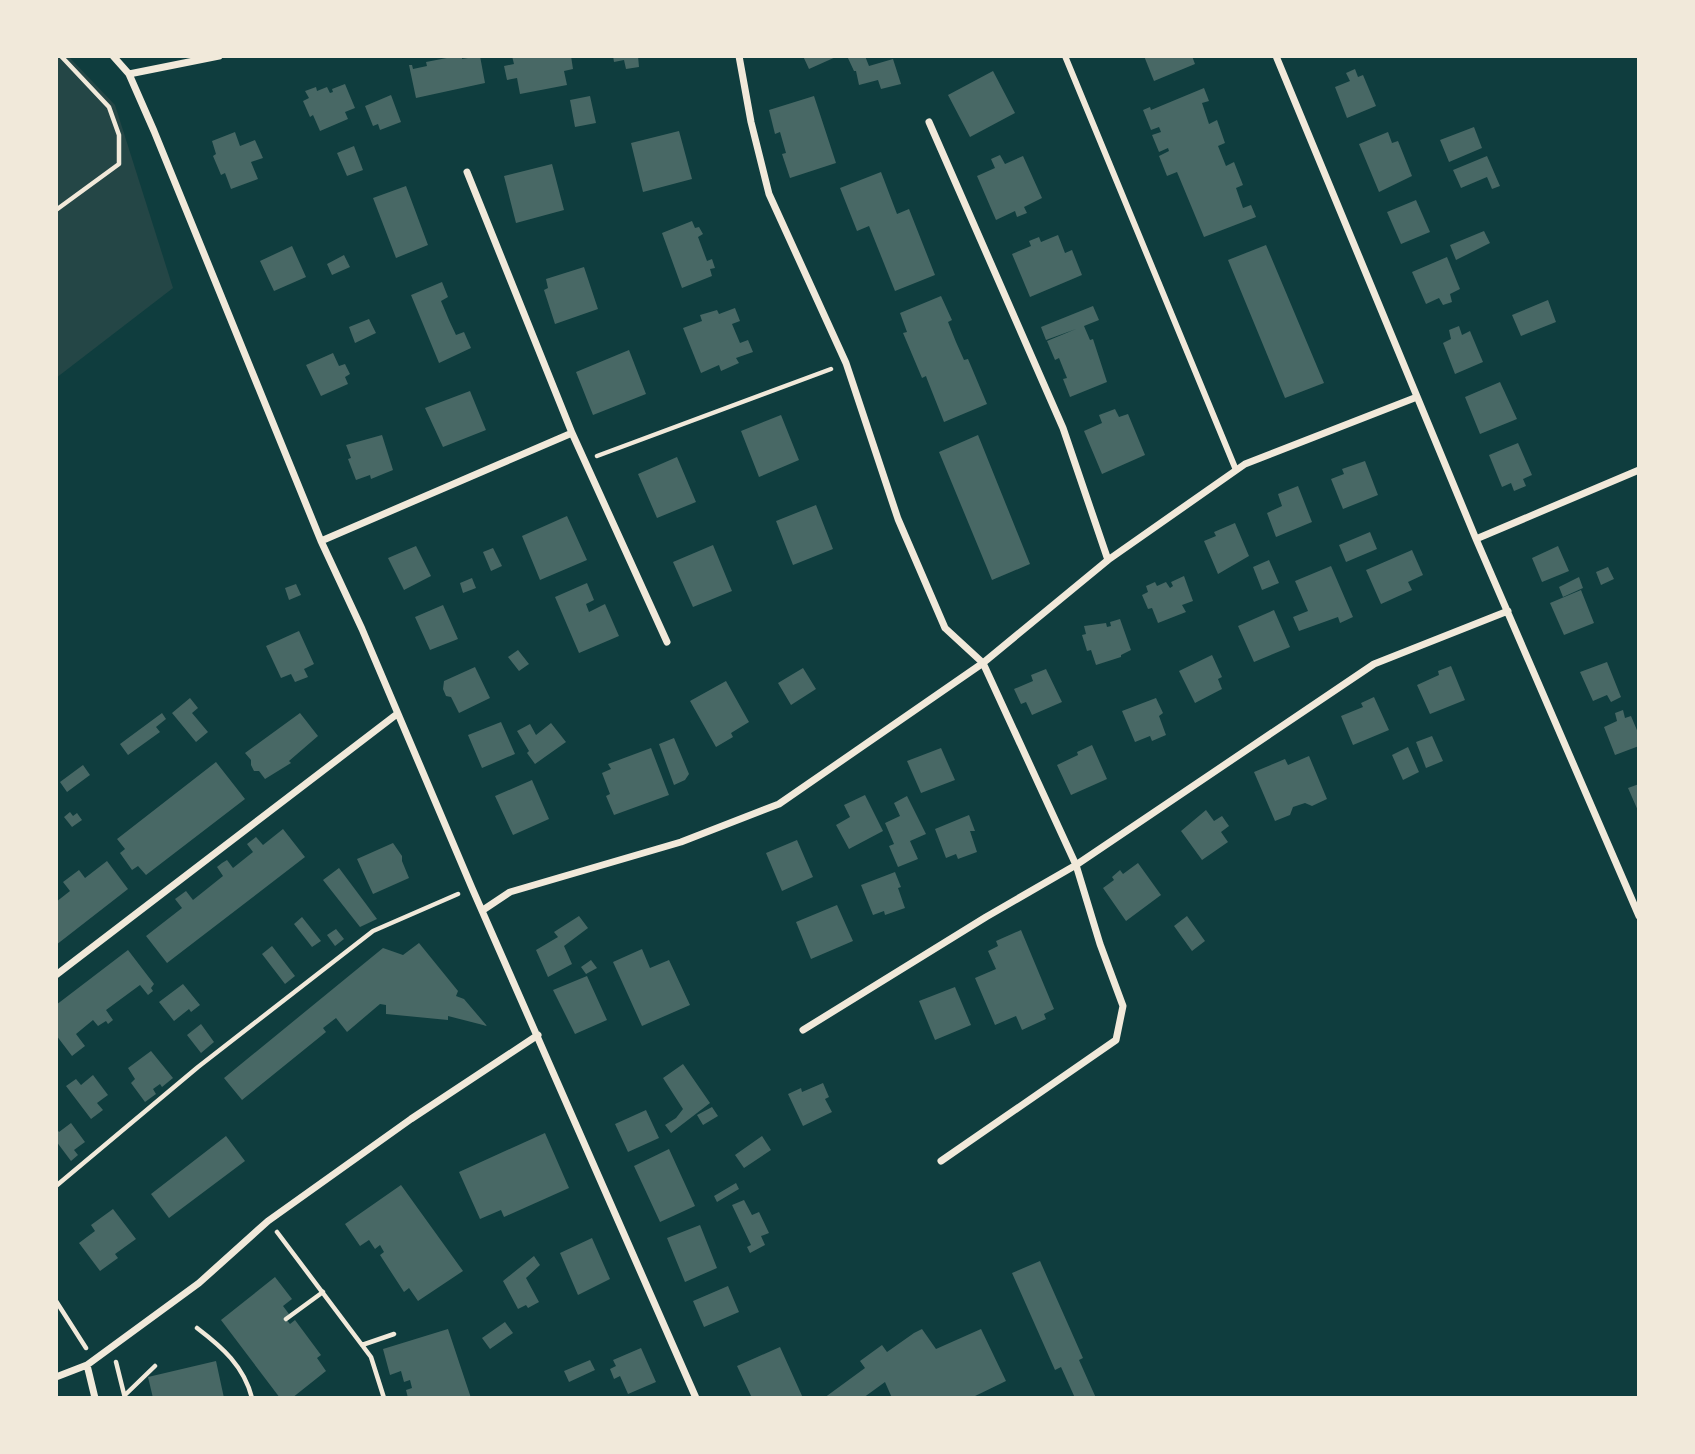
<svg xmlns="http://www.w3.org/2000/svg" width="1695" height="1454" viewBox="0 0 1695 1454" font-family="'Space Grotesk',sans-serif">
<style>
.green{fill:#244646}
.building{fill:#486865}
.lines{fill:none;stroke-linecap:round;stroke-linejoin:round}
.path{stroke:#f1e9da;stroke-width:4.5}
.pedestrian{stroke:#f1e9da;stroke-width:6}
.minor{stroke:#f1e9da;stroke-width:7}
</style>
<rect width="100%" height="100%" fill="#0f3d3e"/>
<!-- green -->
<path class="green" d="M56,56H68L115,105L173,288L56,378Z"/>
<!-- building -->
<path class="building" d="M457,56H462V59L480,56L485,83L416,98L409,65H412L413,69L427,66L426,62Z
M512,56H571L573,69L564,71L567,85L520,94L517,78L507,80L504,66L514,64Z
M613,56H638L639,67L626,69L624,60L614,62Z
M803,56H838L809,69Z
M847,56H865L869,66L893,59L901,84L881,89L878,80L859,85L856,71H854Z
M1144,56H1192L1195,64L1154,81Z
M1355,69L1358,77L1363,75L1376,106L1347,118L1335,87L1350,81L1346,73Z
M993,71L1015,113L970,137L948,95Z
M345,84L355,108L345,112L348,119L320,131L313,115L310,117L303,101L309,98L305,91L316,87L317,91L327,87L330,93L333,92L332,89Z
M1204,88L1209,101L1202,103L1209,124L1217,120L1225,143L1218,146L1226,166L1234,162L1243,185L1236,188L1243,208L1251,205L1256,217L1204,237L1177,172L1167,176L1159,156L1169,151L1168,148L1159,152L1152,135L1161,132L1159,127L1151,130L1143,110L1150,107L1151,110Z
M391,95L401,122L380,130L378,124L373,126L365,106Z
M590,96L596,123L575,127L570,100Z
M814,96L836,163L790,178L782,154L786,153L780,132L775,134L769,110Z
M1474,127L1482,148L1449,162L1440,140Z
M679,131L692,179L643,192L631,143Z
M235,132L240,146L255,140L263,158L251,162L258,179L231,189L225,173L221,175L213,156L216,154L212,141Z
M1388,132L1392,143L1398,141L1412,176L1379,192L1359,144Z
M354,146L363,170L347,176L337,153Z
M1000,155L1005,164L1023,156L1042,198L1024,207L1027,213L1017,217L1015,211L996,220L977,176L995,168L991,159Z
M1487,156L1500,186L1492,189L1487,177L1461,188L1453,170Z
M552,164L564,210L516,223L504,176Z
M881,172L897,214L909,209L935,275L895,291L869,226L857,231L840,188Z
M406,186L428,245L396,258L373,198Z
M1416,200L1430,232L1401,244L1387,212Z
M692,221L695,228L699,227L703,234L698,237L707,261L712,259L715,268L710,269L712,276L682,288L662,233Z
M1484,231L1490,243L1456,260L1450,245Z
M1058,235L1065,253L1072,250L1082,275L1030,297L1012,254L1031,246L1029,241L1039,237L1041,242Z
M1266,245L1324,383L1285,398L1228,260Z
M292,246L306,277L274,291L260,261Z
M344,255L350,267L332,275L327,264Z
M1447,257L1460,289L1450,294L1452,302L1443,305L1439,298L1426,304L1412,272Z
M584,267L598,309L555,324L544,290L548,288L546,279Z
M442,282L448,297L441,301L449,320L456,335L464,332L471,348L439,363L411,295Z
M941,296L952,320L948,322L956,342L964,360L968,359L987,404L944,422L927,379L926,376L922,378L903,333L907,332L900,313Z
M1548,300L1556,322L1521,336L1512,315Z
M1093,306L1099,320L1084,326L1090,340L1093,339L1107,382L1070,397L1063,379L1067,378L1059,358L1055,360L1047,341L1076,329L1046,340L1041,327Z
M735,308L740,321L732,324L740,343L748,340L753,352L736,358L739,363L721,371L719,365L701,373L683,328L702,321L700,315L717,310L719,314Z
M369,319L376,333L355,343L349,327Z
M1459,326L1462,335L1470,331L1483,362L1455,374L1443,343L1451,339L1449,330Z
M629,350L646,394L593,415L576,372Z
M333,353L339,366L345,364L350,374L345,377L348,384L321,396L306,365Z
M1500,382L1517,419L1480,434L1465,397Z
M470,391L486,430L443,447L425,408Z
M1115,409L1119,417L1128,414L1145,455L1102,474L1084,431L1102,423L1099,415Z
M781,415L799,460L759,477L741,431Z
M382,435L393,470L371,479L370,475L356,480L348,459L351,458L346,445Z
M978,435L1030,564L992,580L939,452Z
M1518,443L1532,475L1523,479L1526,486L1514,491L1511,483L1502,487L1489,455Z
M677,457L696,502L657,518L638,474Z
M1365,461L1378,495L1343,509L1331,479L1344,474L1342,469Z
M1298,486L1312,522L1276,537L1267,513L1282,506L1278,494Z
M816,505L833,549L793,565L776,521Z
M567,516L587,560L540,580L522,536Z
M1235,523L1249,556L1218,574L1204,541L1216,536L1214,532Z
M1370,532L1377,549L1346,562L1339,545Z
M713,545L732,591L693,607L673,562Z
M416,546L431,576L404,590L388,558Z
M1558,546L1569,571L1542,582L1532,558Z
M493,548L502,566L491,571L483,552Z
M1412,550L1423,575L1408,582L1412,590L1381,604L1366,570Z
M1269,560L1279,583L1262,590L1253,567Z
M1331,566L1353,617L1340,623L1338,617L1299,631L1293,617L1308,611L1295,581Z
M1608,567L1614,579L1601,585L1596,572Z
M1184,576L1193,601L1182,605L1186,612L1158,623L1152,608L1148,609L1142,595L1148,592L1146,586L1155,582L1157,586L1166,582L1170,588L1173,586L1171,582Z
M1579,577L1583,588L1563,597L1559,587Z
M472,578L476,588L463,593L460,583Z
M587,583L594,600L586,604L589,612L605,604L619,636L579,653L555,597Z
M296,584L301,595L289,600L285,588Z
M1581,590L1594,623L1564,635L1550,603Z
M443,605L458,639L430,650L415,617Z
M1274,610L1290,647L1254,662L1238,626Z
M1120,619L1131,650L1121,655V657L1096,665L1091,650L1087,651L1082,635L1086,634L1084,626L1106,623L1107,627L1111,626L1110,622Z
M299,631L314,664L304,669L308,677L295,682L291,674L281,678L266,646Z
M518,650L529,664L519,671L508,657Z
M1212,655L1222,677L1218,679L1222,689L1195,703L1179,671Z
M1607,662L1621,697L1611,702L1607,695L1593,701L1580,672Z
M1451,666L1465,700L1430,714L1417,685L1439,675L1438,671Z
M475,667L490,698L459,713L451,697L446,696L443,689L444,681Z
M803,668L816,689L791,705L778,683Z
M1046,669L1062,702L1032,715L1026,702L1021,704L1014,689L1033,681L1031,675Z
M726,681L749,722L731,733L733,737L716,747L690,701Z
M1374,697L1389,730L1353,745L1341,716L1363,707L1361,703Z
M190,698L198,708L192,713L208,732L196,742L172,713Z
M1156,698L1163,713L1159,716L1166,735L1152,741L1150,736L1135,742L1122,711Z
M1623,710L1625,718L1631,716L1639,735V746L1615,755L1604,727L1617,721L1615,713Z
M162,713L166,719L156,727L160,732L128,755L120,744Z
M300,713L318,736L289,761L291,763L265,779L259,771H254L251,765V760L245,753Z
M501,722L515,754L482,768L468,735Z
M551,723L566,742L535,764L527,753L529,751L517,731L530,724L536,735Z
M1432,736L1443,761L1426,768L1416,742Z
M674,738L689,774L685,780L674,785L659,744Z
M1092,745L1107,779L1071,795L1057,765L1078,755L1077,752Z
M1408,747L1419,772L1403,780L1392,755Z
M651,748L669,795L614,815L606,796L610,794L602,773L611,769L608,764Z
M941,748L955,780L921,793L907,761Z
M1309,756L1327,799L1312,806L1305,803L1293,807L1290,815L1275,821L1254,772L1285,759L1288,765Z
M216,762L245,799L146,875L138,866L132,870L120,853L125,849L117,839Z
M83,765L90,775L67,792L60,782Z
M532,780L549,819L513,835L495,796Z
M1639,784V813L1628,788Z
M865,795L883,831L849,849L836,825L850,817L844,805Z
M907,796L926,834L910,841L918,859L898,867L889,846L894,844L885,823L900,816L894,803Z
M1206,810L1214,821L1222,816L1229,826L1221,832L1228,842L1202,860L1181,831Z
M70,812L73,816L77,813L82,820L72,827L64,817Z
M969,815L975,831H970L977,852L958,859L956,854L946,858L935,829Z
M283,829L305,857L167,963L146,936L182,908L175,899L186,891L193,900L223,876L217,867L222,863L227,860L233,868L253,852L247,844L256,837L263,845Z
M797,840L813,877L782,891L766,853Z
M393,843L402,856V861L409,878L373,894L357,859Z
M107,861L128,889L56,945V902L70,891L63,882L79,870L85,878Z
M1138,863L1161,895L1126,921L1103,888L1114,880L1112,877L1120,870L1123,874Z
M339,868L366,904L377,919L360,927L323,880Z
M895,872L901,887L898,888L905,908L885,915L884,911L873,915L861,885Z
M837,905L853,941L811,959L796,922Z
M579,916L588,928L564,946L572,964L548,977L536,950L558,937L554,932Z
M1187,916L1205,941L1192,951L1174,926Z
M302,917L321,941L312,947L294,924Z
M336,929L344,939L335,946L327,935Z
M1021,930L1054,1009L1044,1014L1046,1019L1022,1030L1016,1016L995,1025L975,978L996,969L988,951L998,946L996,941Z
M419,943L458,991L456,996L464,999L487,1026L448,1016V1020L386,1014V1005L380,1004L347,1032L336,1018L323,1028L326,1032L242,1100L224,1078L383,948L403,955Z
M272,946L295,976L285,984L262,954Z
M642,949L650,968L669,960L690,1005L642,1026L613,962Z
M128,950L154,984L151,988L153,991L148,995L140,985L106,1010L113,1020L108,1024L106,1021L98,1026L93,1020L76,1034L85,1046L72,1056L56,1035V1005Z
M591,960L597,968L586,974L581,967Z
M587,976L607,1020L575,1034L553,990Z
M183,984L200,1005L191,1012L189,1009L174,1021L159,1002Z
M955,987L971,1025L935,1040L919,1001Z
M201,1024L214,1042L201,1053L187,1035Z
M151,1051L173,1078L162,1087L160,1084L153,1089L156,1094L145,1102L131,1083L135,1079L128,1068Z
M683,1064L710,1103L671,1133L665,1125L676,1118L683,1109L663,1078Z
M93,1075L108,1095L97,1103L103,1110L91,1119L66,1086L76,1079L81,1085Z
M823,1083L829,1097L825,1099L832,1112L803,1126L788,1094L801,1088L802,1092Z
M712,1107L718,1116L703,1125L697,1115Z
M646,1110L659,1138L628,1152L615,1124Z
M71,1123L85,1142L74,1150L78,1155L71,1161L56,1141V1128L59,1132Z
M545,1133L569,1188L504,1217L501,1210L480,1219L459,1172Z
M226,1136L245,1161L169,1218L151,1194Z
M762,1136L771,1150L744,1168L735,1155Z
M669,1149L695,1206L660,1222L634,1166Z
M736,1183L739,1189L717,1202L714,1196Z
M401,1185L463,1271L418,1301L409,1288L404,1292L380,1255L384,1252L380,1245L375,1249L369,1240L360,1246L345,1224Z
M744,1200L752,1215L759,1212L769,1233L761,1236L765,1245L750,1253L747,1247L751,1245L732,1205Z
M113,1209L136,1239L115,1254L118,1258L100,1271L79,1243L95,1231L91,1225Z
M700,1225L717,1268L685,1282L667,1238Z
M592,1238L610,1279L578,1295L560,1253Z
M534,1256L540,1265L526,1278L539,1302L528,1308L526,1305L518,1309L503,1281Z
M1040,1261L1083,1358L1079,1360L1096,1398H1075L1061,1367L1055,1370L1012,1273Z
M275,1277L292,1299L283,1306L289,1314L285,1318L290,1324L295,1320L321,1355L317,1358L326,1371L292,1398H280L221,1320Z
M728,1286L739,1312L704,1327L693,1301Z
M505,1322L513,1333L490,1349L482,1338Z
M448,1329L471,1398H408L406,1390L412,1388L410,1380L404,1382L401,1371L390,1375L383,1349Z
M922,1329L936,1349L981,1329L1006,1381L971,1398H892L885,1382L863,1398H824L865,1368L860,1361L882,1345L887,1352L914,1333Z
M780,1347L803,1398H752L737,1366Z
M641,1348L656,1382L628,1394L620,1376L614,1379L610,1369L616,1366L613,1360Z
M590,1360L595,1370L569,1382L564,1371Z
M216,1361L224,1398H153L148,1377Z"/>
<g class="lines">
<!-- path -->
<path class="path" d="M56,210L119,164V135L109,107L61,56
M597,456L831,369
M56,1186L198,1067L373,931L458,894
M277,1232L371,1357L384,1398
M56,1301L86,1348
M286,1319L323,1292
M197,1328C222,1347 244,1366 252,1398
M362,1345L394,1334
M116,1362L125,1398
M125,1395L155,1366"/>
<!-- pedestrian -->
<path class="pedestrian" d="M1065,56L1236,470"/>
<!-- minor -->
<path class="minor" d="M113,56L129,74L154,131L321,541L362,629L472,888L696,1398
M739,56L751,122L769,194L846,363L898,519L945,628L983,663L1076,865L1100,944L1123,1006L1116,1040L941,1161
M1276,56L1476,539L1639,916
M129,74L219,56
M929,122L1063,428L1108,560
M467,172L572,433L667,642
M1476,539L1639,470
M321,541L572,433
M483,910L510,892L681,842L779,804L983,663L1108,560L1245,464L1417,397
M56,975L397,714
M803,1030L986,917L1076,865L1374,664L1508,611
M87,1365L95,1398
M56,1377L87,1365L199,1283L268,1221L411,1119L538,1035"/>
</g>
<!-- border -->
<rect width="1695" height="1454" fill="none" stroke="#f1e9da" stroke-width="116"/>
</svg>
